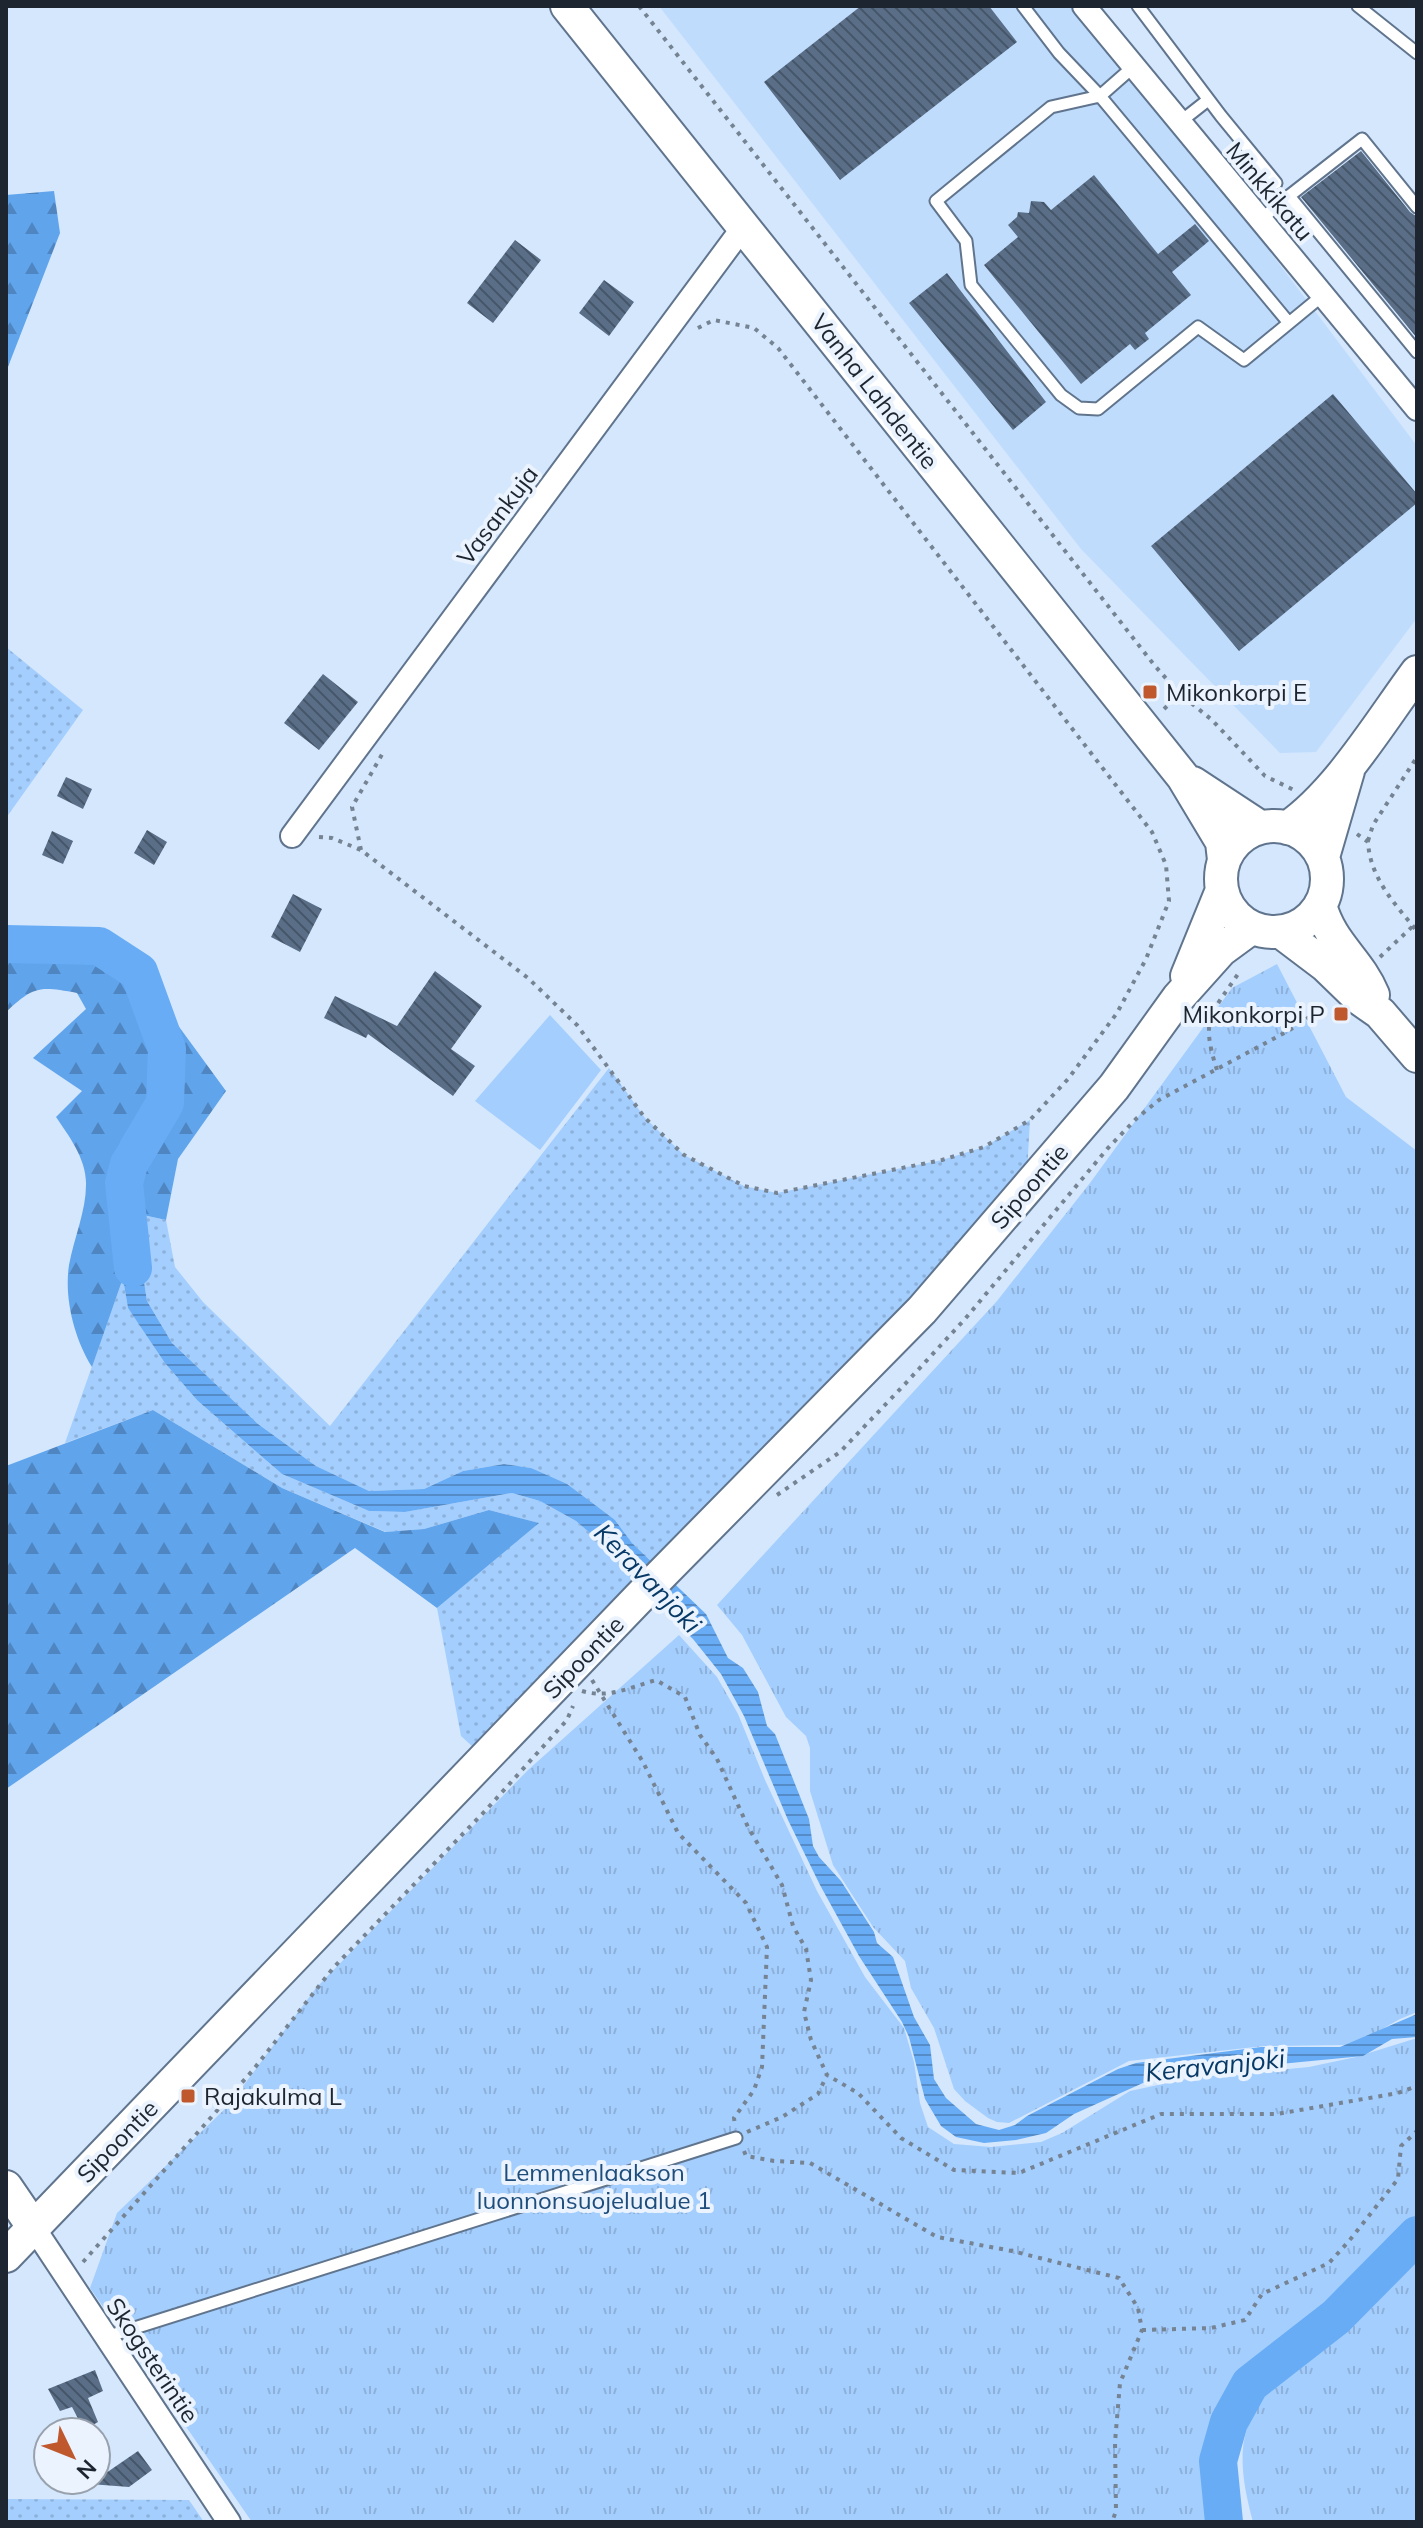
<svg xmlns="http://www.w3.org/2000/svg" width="1423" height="2528" viewBox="0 0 1423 2528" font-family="Mulish,sans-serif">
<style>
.built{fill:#bfdcfd}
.grass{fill:url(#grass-dots)}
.forest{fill:url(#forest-firs)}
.park{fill:url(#park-tufts)}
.garden{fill:#a4cefe}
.water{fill:url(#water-rules)}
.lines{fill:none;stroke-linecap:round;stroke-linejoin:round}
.river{stroke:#68acf5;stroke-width:38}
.building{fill:url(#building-back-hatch)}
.lane-casing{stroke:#60758d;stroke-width:15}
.street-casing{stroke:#60758d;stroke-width:26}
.secondary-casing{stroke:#60758d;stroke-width:36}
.path{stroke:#758392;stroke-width:4;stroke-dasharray:4 6;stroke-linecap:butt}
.lane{stroke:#fff;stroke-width:11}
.street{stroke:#fff;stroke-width:22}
.secondary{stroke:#fff;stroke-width:32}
.poi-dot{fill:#bf582d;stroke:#eaf3fe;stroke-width:3}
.labels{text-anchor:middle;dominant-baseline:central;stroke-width:8;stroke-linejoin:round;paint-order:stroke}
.street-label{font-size:24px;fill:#1d2630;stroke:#eaf3fe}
.poi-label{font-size:24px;fill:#1d2630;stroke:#eaf3fe;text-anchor:start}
.park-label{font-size:24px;fill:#1e4d7c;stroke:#eaf3fe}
.water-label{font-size:26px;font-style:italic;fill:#073967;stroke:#eaf3fe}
</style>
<defs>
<pattern id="grass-dots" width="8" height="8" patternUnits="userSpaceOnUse" patternTransform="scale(2)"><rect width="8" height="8" fill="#a4cefe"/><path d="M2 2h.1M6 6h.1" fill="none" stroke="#8db1da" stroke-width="1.8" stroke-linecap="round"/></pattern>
<pattern id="forest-firs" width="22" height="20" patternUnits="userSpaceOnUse" patternTransform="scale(2)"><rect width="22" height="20" fill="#60a4ec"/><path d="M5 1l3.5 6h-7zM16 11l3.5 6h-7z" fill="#4f85c0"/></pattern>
<pattern id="park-tufts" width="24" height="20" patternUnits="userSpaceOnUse" patternTransform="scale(2)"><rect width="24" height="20" fill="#a4cefe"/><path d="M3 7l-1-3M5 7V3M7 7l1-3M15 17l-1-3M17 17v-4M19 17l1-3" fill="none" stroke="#8db1da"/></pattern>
<pattern id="water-rules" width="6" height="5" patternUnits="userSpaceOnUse" patternTransform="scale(2)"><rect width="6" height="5" fill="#68acf5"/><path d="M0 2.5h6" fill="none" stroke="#558cc7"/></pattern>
<pattern id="building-back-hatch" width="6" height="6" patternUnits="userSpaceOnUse" patternTransform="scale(2)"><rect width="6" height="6" fill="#5a6f87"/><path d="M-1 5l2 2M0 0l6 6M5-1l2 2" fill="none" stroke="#465669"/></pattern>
</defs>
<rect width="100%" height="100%" fill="#d4e7fd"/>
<!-- built -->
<path class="built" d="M659,6H1084L1417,446V618L1316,752L1280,753L1081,549Z"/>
<!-- grass -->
<path class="grass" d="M6,647L83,710L6,818Z
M609,1068L645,1118L684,1155L744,1186L777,1193L942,1160L984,1147L1030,1120L1027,1173L700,1534L691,1519L688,1528L654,1564L632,1543L615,1520L531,1468L504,1464L463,1471L424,1489L369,1491L316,1466L258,1424L172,1343L147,1301L141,1262L142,1235L134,1213L166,1220L175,1267L203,1302L330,1426Z
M123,1278L128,1308L198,1401L282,1474L369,1511L405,1512L512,1493L540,1501L576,1521L598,1540L621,1564L635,1584L473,1747L461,1736L437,1608L538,1523L489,1510L424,1529L386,1532L282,1488L153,1410L65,1443Z
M6,2499L189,2500L204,2522H6Z"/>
<!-- forest -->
<path class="forest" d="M54,191L60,233L6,372V195Z
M6,948L98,950L135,975L163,1051L161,1101L126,1160L118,1184L113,1220L123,1278L92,1367C74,1338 64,1298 69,1265C74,1238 86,1211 86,1185C87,1160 69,1136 56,1117L82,1091L33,1058L86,1009L77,993C39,986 34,986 6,1012Z
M158,998L226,1091L178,1159L166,1220L134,1213L128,1182L134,1165L169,1103L173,1048Z
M153,1410L282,1488L385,1532L424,1529L489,1510L539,1523L437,1608L355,1548L6,1789V1466Z"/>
<!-- park -->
<path class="park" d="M1277,964L1346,1097L1417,1151V2012L1400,2019L1368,2037L1345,2045L1264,2046L1129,2061L1009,2123L997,2122L988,2118L965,2101L954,2089L934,2028L911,1988L905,1961L873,1927L833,1865L810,1791V1748L806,1736L786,1717L742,1635L717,1605L997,1301L1090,1183L1232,988Z
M679,1635L717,1677L738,1714L765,1780L817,1891L865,1977L904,2028L914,2062L920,2103L928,2127L954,2144L991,2147L1041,2142L1062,2133L1130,2091L1191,2078L1309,2067L1356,2057L1417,2038V2228L1403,2241L1379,2273L1313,2321L1265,2364L1223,2423L1215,2440L1213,2455L1215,2473L1238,2522H252L90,2288L117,2213L229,2105L316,1988L528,1770Z
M1417,2252V2522H1253C1234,2452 1237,2413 1296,2363C1315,2347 1340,2340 1357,2321C1378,2299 1393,2272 1417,2252Z"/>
<!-- garden -->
<path class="garden" d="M550,1015L601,1070L540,1150L475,1101Z"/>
<!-- water -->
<path class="water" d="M134,1213L142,1235L141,1262L147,1301L172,1343L258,1424L316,1466L369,1491L424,1489L463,1471L504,1464L531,1468L567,1484L615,1520L632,1543L706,1614L728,1658L743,1668L758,1692L767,1726L775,1734L809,1819L813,1846L819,1857L841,1881L874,1932L877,1943L893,1957L914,2017L930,2045L934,2079L946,2098L976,2124L999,2130L1015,2125L1027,2116L1118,2069L1136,2063L1261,2047H1340L1417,2014V2037L1392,2039L1363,2056L1218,2070L1143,2083L1074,2114L1046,2133L1016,2140L984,2143L956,2137L941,2126L925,2099L909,2037L902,2022L859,1956L820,1885L788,1820L744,1716L721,1674L693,1639L635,1584L621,1564L598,1540L576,1521L540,1501L512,1493L405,1512L369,1511L282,1474L198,1401L165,1363L128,1308L113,1220Z"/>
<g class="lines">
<!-- river -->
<path class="river" d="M6,944L99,946L139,972L167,1049L165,1103L129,1164L124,1183L133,1268
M1224,2522L1218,2461L1229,2422L1250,2384L1336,2317L1417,2235"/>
</g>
<!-- building -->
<path class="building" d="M861,6H989L1017,42L840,180L764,82Z
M1361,151L1410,212L1417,217V338L1301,197Z
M1094,175L1158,254L1195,224L1209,241L1172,272L1191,295L1145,333L1149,339L1135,350L1130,344L1081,384L984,265L1018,237L1008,225L1017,217L1018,212L1029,213L1031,201L1044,202L1051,210Z
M515,240L541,260L493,323L467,303Z
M947,273L1046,402L1013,430L909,303Z
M604,280L634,302L609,336L579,313Z
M1333,394L1417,494V503L1239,651L1151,546Z
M323,674L358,702L319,750L284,723Z
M66,777L92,789L83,809L57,796Z
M147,830L167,842L154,865L134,853Z
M52,831L73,841L63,864L42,855Z
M293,894L322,909L300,952L271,937Z
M435,971L482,1006L451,1049L475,1066L453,1096L368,1034L366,1038L324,1018L335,996L397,1026Z
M95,2370L103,2391L88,2398L98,2422L84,2430L72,2407L60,2411L48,2389Z
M138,2451L152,2470L129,2487L90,2484Z"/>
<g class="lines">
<!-- lane casing -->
<g class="lane-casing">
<path id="lane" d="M1023,6L1059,53L1100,96L1289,323
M1138,6L1221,116L1276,183
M1358,6L1417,53
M1133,67L1100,96L1051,107L936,201L966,241L971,285L1061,395L1079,408L1098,409L1198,327L1244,360L1323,295
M1180,122L1208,100
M1289,196L1362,139L1417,207
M1260,220L1289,196L1417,352
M106,2337L736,2138"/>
</g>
<!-- street casing -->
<g class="street-casing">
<path id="street" d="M1084,6L1417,409
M292,836L744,226
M34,2228L229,2522"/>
</g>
<!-- secondary casing -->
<g class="secondary-casing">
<path id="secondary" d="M567,6L1183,777L1222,842L1224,860
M1193,783L1260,827
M1221 879a53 53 0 1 1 106 0a53 53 0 1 1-106 0Z
M1287,828C1338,793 1380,722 1417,672
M1323,857L1348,771
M1320,905C1331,945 1358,959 1373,995
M1281,932L1326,966L1360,999L1380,1013L1417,1056
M1187,976L1222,890
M6,2187L34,2228
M6,2256L657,1579L922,1310L1114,1087L1178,998L1221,950L1251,928"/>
</g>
<!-- path -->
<path class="path" d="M639,6L1155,666L1180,694L1212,720L1265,776L1294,790
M1164,709L1180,694
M1357,834L1368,842C1370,878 1395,904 1417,931
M319,837L332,838L361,850L528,978L577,1025L645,1118L684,1155L744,1186L777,1193L942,1160L984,1147L1030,1120L1068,1079L1117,1013L1146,959L1169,901L1166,865L1152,832L778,348L754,328L714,320L694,330
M1368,841L1373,825L1417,757
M361,850L352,807L384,751
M1380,957L1413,926
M1217,1070C1200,1017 1211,1015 1240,971
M777,1495L840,1452L905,1384L965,1319L1108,1148L1137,1118L1159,1100L1288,1031L1326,1006
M592,1680L643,1762L678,1833L746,1903L767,1947L762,2067L754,2090L734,2118L735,2125
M582,1691C608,1699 631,1687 656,1680L685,1697L700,1735L717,1759L748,1827L782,1885L793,1926L806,1949L811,1980L804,2012L811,2040L827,2075L858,2093L901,2138L954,2170L1019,2173L1161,2114H1277L1398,2093L1417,2086
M747,2132L782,2117L818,2094L827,2075
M744,2151L746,2156L774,2161L810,2163L937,2237L1012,2251L1119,2278L1138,2308L1142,2330L1120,2383L1115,2442L1116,2511L1112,2522
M83,2262L253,2070L334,1967L486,1810L567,1720L573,1706
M1142,2330L1211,2328L1245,2320L1262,2294L1329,2263L1349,2241L1398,2179L1401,2146L1417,2131"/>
<!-- lane -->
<use href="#lane" class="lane"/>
<!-- street -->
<use href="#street" class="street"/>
<!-- secondary -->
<use href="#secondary" class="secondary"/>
</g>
<!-- markers -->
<g class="poi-dot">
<rect x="1142" y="684" width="16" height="16" rx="4"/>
<rect x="1333" y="1006" width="16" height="16" rx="4"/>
<rect x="180" y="2088" width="16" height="16" rx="4"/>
</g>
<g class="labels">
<!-- street labels -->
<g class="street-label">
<text transform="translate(1270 191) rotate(50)">Minkkikatu</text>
<text transform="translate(875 391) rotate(52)">Vanha Lahdentie</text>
<text transform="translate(497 515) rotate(-53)">Vasankuja</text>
<text transform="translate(1029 1186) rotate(-49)">Sipoontie</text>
<text transform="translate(583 1657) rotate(-46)">Sipoontie</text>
<text transform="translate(117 2141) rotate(-46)">Sipoontie</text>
<text transform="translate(153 2360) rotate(56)">Skogsterintie</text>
</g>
<!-- poi labels -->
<g class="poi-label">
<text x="1166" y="692">Mikonkorpi E</text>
<text x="1325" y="1014" text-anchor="end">Mikonkorpi P</text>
<text x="204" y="2096">Rajakulma L</text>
</g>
<!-- park labels -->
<g class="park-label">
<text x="594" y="2172">Lemmenlaakson<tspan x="594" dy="28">luonnonsuojelualue 1</tspan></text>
</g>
<!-- water labels -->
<g class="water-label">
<text transform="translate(648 1578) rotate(46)">Keravanjoki</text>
<text transform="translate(1215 2065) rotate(-6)">Keravanjoki</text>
</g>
</g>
<!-- border -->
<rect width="1423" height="2528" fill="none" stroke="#1d2630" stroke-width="16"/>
<!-- north arrow -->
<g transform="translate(72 2456) rotate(133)"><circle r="38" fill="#eaf3fe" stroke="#98a1ac" stroke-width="2"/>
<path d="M0-6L14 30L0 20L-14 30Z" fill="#bf582d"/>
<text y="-12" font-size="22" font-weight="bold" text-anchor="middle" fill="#1d2630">N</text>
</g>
</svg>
